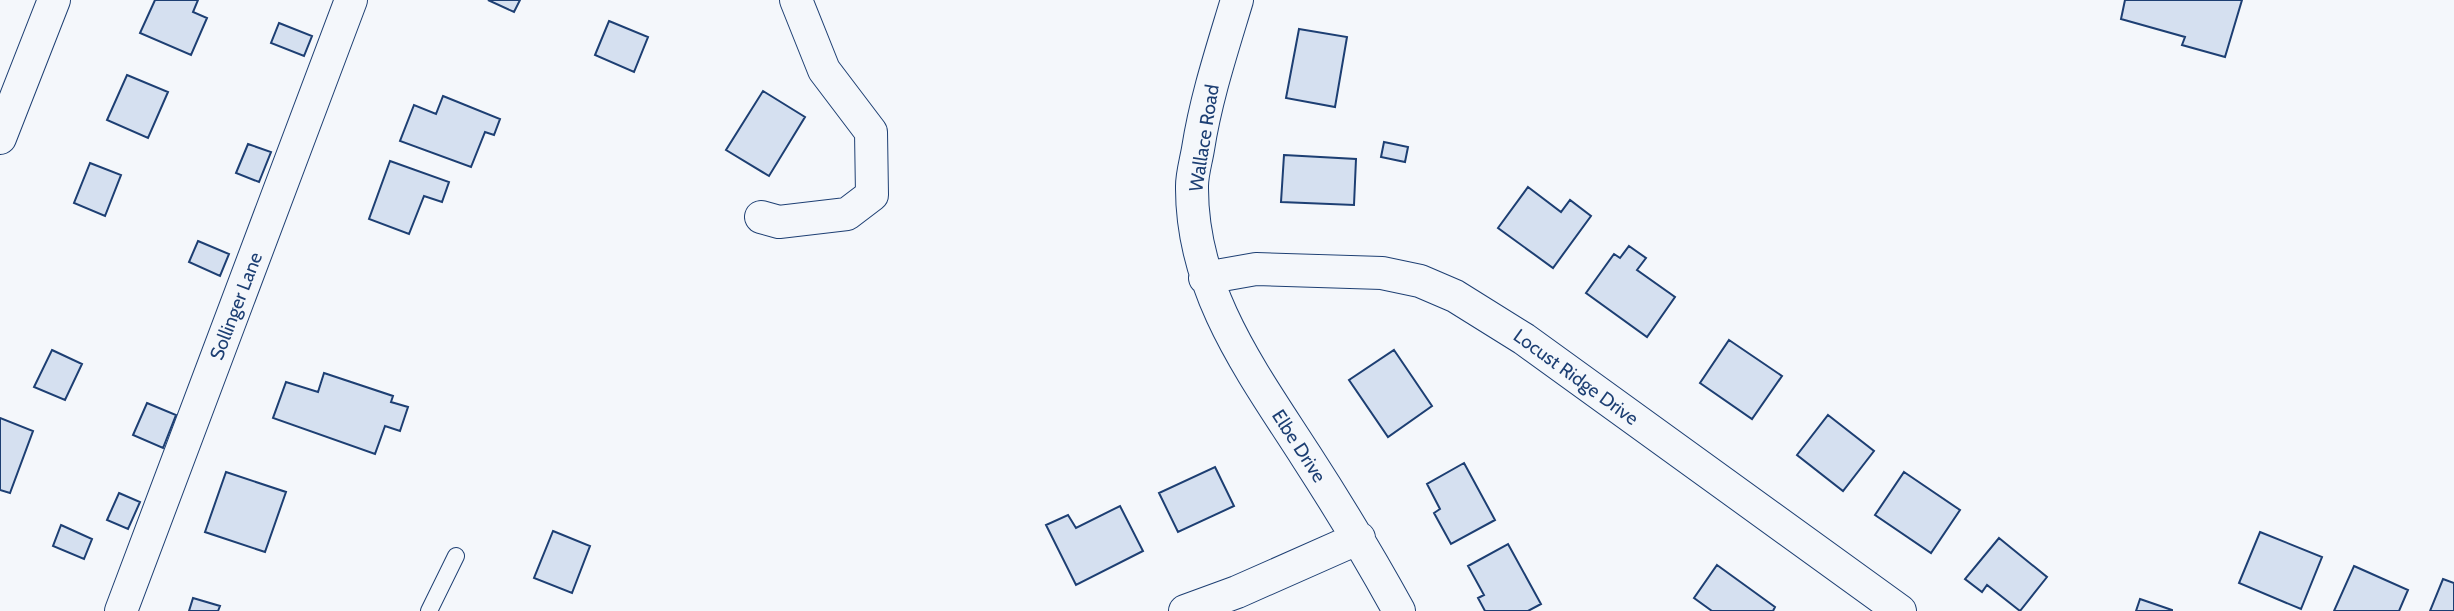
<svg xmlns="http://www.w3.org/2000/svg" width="2454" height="611" viewBox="0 0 2454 611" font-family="Cabin,sans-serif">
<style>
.building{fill:#d5e0f0;stroke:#1d3f73;stroke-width:2}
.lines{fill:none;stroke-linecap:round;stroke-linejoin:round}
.service-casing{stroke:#1d3f73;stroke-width:18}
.minor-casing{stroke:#1d3f73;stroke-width:34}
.service{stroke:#f4f7fb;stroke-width:16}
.minor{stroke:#f4f7fb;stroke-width:32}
.labels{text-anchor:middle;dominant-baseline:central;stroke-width:5;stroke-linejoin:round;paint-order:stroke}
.street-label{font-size:19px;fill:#1d3f73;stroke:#f4f7fb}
</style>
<rect width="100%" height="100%" fill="#f4f7fb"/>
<!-- building -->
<path class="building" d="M155,0H198L193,12L207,18L191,55L140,33Z
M488,0H520L514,12Z
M2125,0H2242L2225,57L2182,45L2185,37L2121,19Z
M609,21L648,37L634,72L595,55Z
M279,23L312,36L304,56L271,43Z
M1299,29L1347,37L1335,107L1286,98Z
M127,75L168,92L148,138L107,120Z
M763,91L805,117L769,176L726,150Z
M443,96L500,119L494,135L485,132L471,167L400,141L414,105L436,114Z
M1384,142L1408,147L1405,162L1381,157Z
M248,144L271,152L259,182L236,173Z
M1284,155L1356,159L1354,205L1281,202Z
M390,161L449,182L442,202L424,196L409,234L369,219Z
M90,163L121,175L105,216L74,203Z
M1528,187L1561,212L1570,200L1591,216L1553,268L1498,228Z
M198,241L229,254L220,276L189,262Z
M1629,246L1646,258L1637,270L1675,297L1647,337L1586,293L1614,254L1620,258Z
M1729,340L1782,376L1752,419L1700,383Z
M52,350L82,364L65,400L34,387Z
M1394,350L1432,406L1388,437L1349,380Z
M324,373L393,396L391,402L408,407L400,431L385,426L375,454L273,418L286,382L318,392Z
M147,403L176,415L163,448L133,435Z
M1828,415L1874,451L1843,491L1797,455Z
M0,418L33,431L10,493L0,490Z
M1464,463L1495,520L1451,544L1434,513L1440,509L1427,484Z
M1215,467L1234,506L1178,532L1159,493Z
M226,472L286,492L265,552L205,532Z
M1904,472L1960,510L1931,553L1875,515Z
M119,493L140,502L128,529L107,520Z
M1120,506L1143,551L1076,585L1046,525L1068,515L1076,528Z
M61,525L92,539L84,559L53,546Z
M553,531L590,546L572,593L534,578Z
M2260,532L2322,557L2301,609L2239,583Z
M1999,538L2047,577L2020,611L1987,585L1982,592L1965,579Z
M1508,544L1541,604L1528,611H1485L1478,598L1484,595L1468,566Z
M1717,565L1775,607L1773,611H1712L1694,598Z
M2354,566L2408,590L2399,611H2334Z
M2443,579L2454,583V611H2430Z
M193,598L220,606L218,611H189Z
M2140,599L2172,610V611H2136Z"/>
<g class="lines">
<!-- service casing -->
<g class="service-casing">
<path id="service" d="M429,611L456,556"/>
</g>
<!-- minor casing -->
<g class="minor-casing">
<path id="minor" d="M1237,0C1222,50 1206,98 1198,149C1196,161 1192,174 1192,186C1191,291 1252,372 1306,456C1339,507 1370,558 1399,611
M0,138L54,0
M761,217L779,222L847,214L872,195L871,132L824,70L796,0
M1205,278L1256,269L1382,273L1420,281L1455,296L1524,339L1900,611
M121,611L351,0
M1185,611L1237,592L1359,538"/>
</g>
<!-- service -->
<use href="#service" class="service"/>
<!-- minor -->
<use href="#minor" class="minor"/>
</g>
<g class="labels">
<!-- street labels -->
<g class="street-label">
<text transform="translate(1204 138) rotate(-81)">Wallace Road</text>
<text transform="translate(236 306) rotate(-69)">Sollinger Lane</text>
<text transform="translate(1576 377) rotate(36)">Locust Ridge Drive</text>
<text transform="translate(1299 446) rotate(57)">Elbe Drive</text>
</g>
</g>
</svg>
